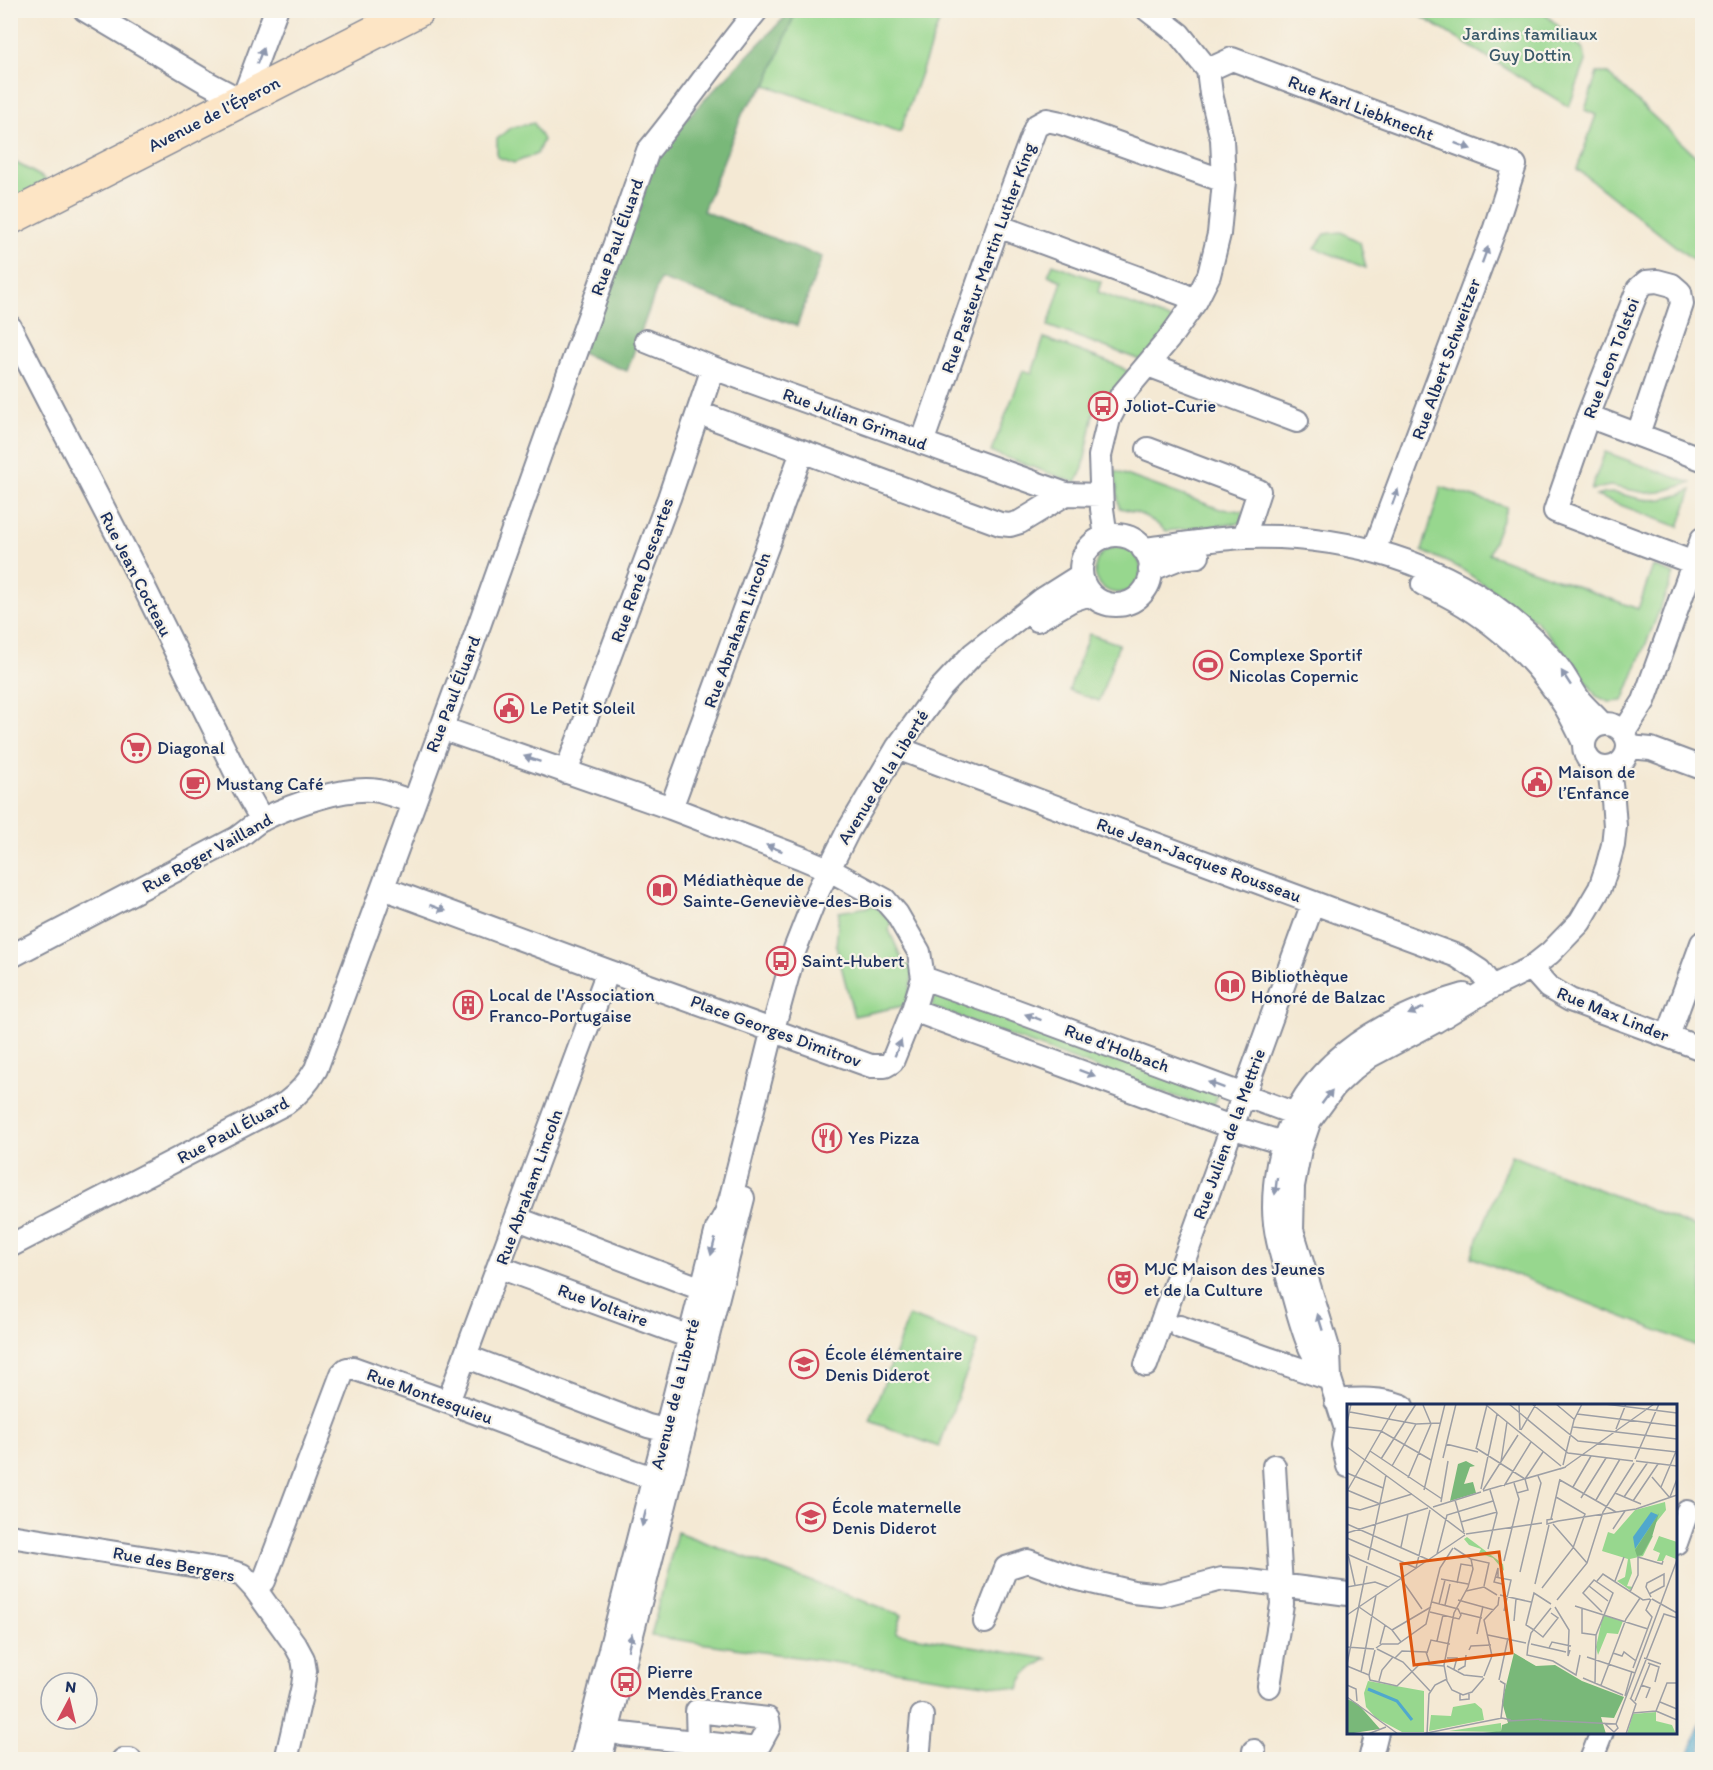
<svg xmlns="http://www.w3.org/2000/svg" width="1713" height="1770" viewBox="0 0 1713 1770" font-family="Itim,sans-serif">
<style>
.green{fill:#97d78e;stroke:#598376;stroke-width:1.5}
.forest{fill:#79b879;stroke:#4a746c;stroke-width:1.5}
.water{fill:#50a8cd;stroke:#366c96;stroke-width:1.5}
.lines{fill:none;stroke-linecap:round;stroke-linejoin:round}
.minor-casing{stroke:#888c99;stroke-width:26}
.secondary-casing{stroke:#888c99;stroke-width:36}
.minor{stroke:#fff;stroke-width:22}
.secondary{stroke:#fde5c5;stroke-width:33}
.oneway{fill:#8d97ae}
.labels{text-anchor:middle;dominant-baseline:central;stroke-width:4.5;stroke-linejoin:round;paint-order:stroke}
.park-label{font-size:18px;fill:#3a596a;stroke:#f7f3e8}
.street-label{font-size:18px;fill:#1b2f5e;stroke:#f7f3e8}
.poi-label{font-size:18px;fill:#1b2f5e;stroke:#f7f3e8;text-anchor:start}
.inset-river{fill:none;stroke:#50a8cd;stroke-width:3}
.inset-road{fill:none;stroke:#9d9fa5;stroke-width:1.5}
.view{fill:#de5710;fill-opacity:0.15;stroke:#de5710;stroke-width:3}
.inset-edge{fill:none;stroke:#1b2f5e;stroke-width:3}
</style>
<rect width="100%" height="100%" fill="#f7f3e8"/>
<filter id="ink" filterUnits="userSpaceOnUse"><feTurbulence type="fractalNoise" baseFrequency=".0167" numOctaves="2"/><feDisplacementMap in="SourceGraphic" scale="12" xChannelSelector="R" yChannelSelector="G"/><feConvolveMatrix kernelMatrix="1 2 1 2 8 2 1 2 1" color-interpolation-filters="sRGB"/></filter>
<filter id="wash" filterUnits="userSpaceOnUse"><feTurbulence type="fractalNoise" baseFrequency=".008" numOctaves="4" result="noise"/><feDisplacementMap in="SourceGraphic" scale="24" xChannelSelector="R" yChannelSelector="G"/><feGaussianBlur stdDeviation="1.35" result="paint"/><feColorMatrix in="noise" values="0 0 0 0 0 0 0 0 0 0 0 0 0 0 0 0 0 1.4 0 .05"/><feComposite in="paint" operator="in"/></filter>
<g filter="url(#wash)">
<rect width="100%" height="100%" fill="#f4e9d4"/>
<!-- green -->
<path class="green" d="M796,11H943L900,132L766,85Z
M1412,11H1542L1583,49L1586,61L1569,107Z
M1597,73H1607L1702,162V267L1577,169L1596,115L1585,110Z
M534,123L543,140L537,154L514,163L497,157V139L510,128Z
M11,160L51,182L11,201Z
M1341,232L1360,242L1366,268L1315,248L1325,234Z
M1053,264L1101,282L1098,292L1175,321L1143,361L1048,326L1062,281L1048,275Z
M1044,338L1119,366L1132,374L1095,408L1083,468L1076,483L991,452L1023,371L1032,373Z
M1605,452L1691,483L1660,492L1647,493L1610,486L1591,490Z
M1115,471L1220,509L1243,511L1242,523L1166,531C1150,518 1140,512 1119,508Z
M1441,487L1507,507L1489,554L1638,609L1653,566L1674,574L1623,701L1609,702L1596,696L1576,665L1536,621L1460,568L1422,551Z
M1692,490L1679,527L1596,496C1615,489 1623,496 1642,499C1659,502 1676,497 1692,490Z
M1095 570a23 23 0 1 1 46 0a23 23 0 1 1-46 0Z
M1089,634L1119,644L1099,701L1069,690Z
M874,906L891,920L889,930L904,964L914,966L907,1005L854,1016L836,946L839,912Z
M937,992L1217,1095L1212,1110L931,1007Z
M1511,1155L1702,1230V1348L1471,1257Z
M909,1316L978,1342L939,1447L870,1421Z
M677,1532L902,1615L896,1633L1047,1659C1034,1667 1022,1673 1019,1689L651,1636Z"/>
<!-- forest -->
<path class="forest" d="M791,11H796L766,85L744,110L703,211L822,257L797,326L660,279L627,371L581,353L652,154Z"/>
<!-- water -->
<path class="water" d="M1702,1719V1759H1687Z"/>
</g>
<g filter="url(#ink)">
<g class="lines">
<!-- minor casing -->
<g class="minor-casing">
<path id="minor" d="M85,10L208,83L242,101L276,10
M1208,70L1232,59L1515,165L1495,228L1374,551
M998,226L1182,294L1196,301
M10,327L137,573L239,779L262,820
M646,341L713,368L1066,494L1101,495
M1148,365L1297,421
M699,413L1000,524L1010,525L1020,522L1066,494
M1588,416L1702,459
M1638,434L1682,304L1680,292L1672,285L1657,281L1646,282L1638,289L1588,416L1555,511L1694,563
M922,443L998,226L1036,126L1047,120L1061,123L1224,181
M1148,449L1259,491L1244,537
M1081 570a35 35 0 1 1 70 0a35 35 0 1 1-70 0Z
M1106,537L1102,509L1100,456L1109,419L1121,396L1168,340L1196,301L1209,275L1219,234L1224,181L1222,139L1211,94L1208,70L1179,34L1148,10
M1143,549C1178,546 1212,538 1247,537C1343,534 1447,562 1520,627C1536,641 1552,657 1563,674C1569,683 1574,693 1580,701C1587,709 1595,716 1602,724
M1150,570L1180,558L1198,556
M1423,584C1481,608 1532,652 1565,706C1572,718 1578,730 1584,743
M1037,620L1072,600L1090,594
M1584 746a22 22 0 1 1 44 0a22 22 0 1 1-44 0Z
M1624,732L1644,701L1702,539
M1629,747L1651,749L1702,768
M897,748L1457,956L1480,971L1492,987
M566,772L669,498L713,368
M671,808L802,452
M383,888L608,971L871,1066H885L892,1062L913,1010L923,978L919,952L897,914L885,900L828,869L802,858L671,808L441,728
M10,957L237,838C246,832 254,824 263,819C292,805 347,785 379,791C391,794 403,799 414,802
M1531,968L1548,987L1570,1000L1702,1049
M923,978L1014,1010L1309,1119
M913,1010L1231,1127L1299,1148
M1668,1036L1702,943
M518,1219L715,1294
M10,1246L286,1103C300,1093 308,1083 316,1069L471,648L648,151C686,105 719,56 757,10
M499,1267L690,1337L704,1340
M1180,1327L1267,1358L1330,1379
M465,1356L648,1426L681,1434
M1146,1365L1313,903
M1328,1376C1322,1366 1313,1356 1309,1345C1301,1326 1296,1304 1290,1284C1283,1260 1274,1234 1274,1208C1274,1087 1357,1026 1464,995
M1336,1401C1359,1399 1381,1398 1402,1406
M448,1402L608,971
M1348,1466L1343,1445L1346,1429L1330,1379L1329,1351L1292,1230L1293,1186L1300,1149L1310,1120L1335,1086L1353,1069L1370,1056L1436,1021L1492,987L1531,968L1550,953L1580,922L1600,888L1607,867L1613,845L1615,826L1613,800L1609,768
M10,1536L229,1571L242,1575L255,1589L296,1646L303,1659L305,1671L303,1686L286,1760
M1676,1543L1687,1512
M255,1589L264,1581L342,1374L347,1369L353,1368L448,1402L632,1471L666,1482
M985,1622L1006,1568L1028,1561L1075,1578L1133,1592L1161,1595L1222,1579L1242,1580L1348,1594
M1269,1686L1282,1604L1274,1466
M594,1726L622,1734L757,1749L756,1760
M698,1743L697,1711L768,1719L769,1727L757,1749
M123,1760H130
M582,1760L717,1229L726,1213L731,1197L773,1029L795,949L818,891L848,831L897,748L940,689L973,654L1043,599L1081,575
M600,1760L743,1198
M918,1760L922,1716
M1253,1760L1254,1751
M1370,1760L1377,1732
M1591,1760L1602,1732"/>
</g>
<!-- secondary casing -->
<g class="secondary-casing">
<path id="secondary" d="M10,218L418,10"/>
</g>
<!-- minor -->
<use href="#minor" class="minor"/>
<!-- secondary -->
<use href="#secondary" class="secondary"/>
</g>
<!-- one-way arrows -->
<defs><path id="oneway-solid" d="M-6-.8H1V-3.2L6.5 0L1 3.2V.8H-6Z" transform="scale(1.5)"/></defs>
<g class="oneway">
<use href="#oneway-solid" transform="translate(260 56) rotate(-69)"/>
<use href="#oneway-solid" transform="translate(1463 146) rotate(21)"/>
<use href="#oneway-solid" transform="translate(1485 255) rotate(-70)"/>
<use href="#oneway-solid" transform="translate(1395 497) rotate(-70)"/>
<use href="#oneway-solid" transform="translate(1566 678) rotate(-123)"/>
<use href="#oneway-solid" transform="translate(532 759) rotate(-161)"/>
<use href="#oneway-solid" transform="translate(774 848) rotate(-159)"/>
<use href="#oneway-solid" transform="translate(438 908) rotate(20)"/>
<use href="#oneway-solid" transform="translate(1416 1011) rotate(156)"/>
<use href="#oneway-solid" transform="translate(1033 1017) rotate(-160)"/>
<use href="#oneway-solid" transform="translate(898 1048) rotate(-68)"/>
<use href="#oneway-solid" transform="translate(1087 1073) rotate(20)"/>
<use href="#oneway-solid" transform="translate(1216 1085) rotate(-160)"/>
<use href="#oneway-solid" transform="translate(1327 1097) rotate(-53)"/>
<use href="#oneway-solid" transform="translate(1276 1186) rotate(97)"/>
<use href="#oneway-solid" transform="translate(713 1247) rotate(104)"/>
<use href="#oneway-solid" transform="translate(1320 1322) rotate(-107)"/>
<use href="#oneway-solid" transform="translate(644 1518) rotate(104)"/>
<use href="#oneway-solid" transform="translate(630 1642) rotate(-76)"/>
</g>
</g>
<!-- icons -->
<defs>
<g id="bus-ring" transform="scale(1.5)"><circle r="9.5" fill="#f7f3e8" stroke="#d1495b" stroke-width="1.5"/><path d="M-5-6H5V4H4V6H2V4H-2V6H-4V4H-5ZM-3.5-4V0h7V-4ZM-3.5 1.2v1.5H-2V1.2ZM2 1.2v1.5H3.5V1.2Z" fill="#d1495b"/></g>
<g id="stadium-ring" transform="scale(1.5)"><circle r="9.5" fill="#f7f3e8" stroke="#d1495b" stroke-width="1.5"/><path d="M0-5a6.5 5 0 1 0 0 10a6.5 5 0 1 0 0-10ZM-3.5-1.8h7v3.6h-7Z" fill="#d1495b"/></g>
<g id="civic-ring" transform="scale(1.5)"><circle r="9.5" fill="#f7f3e8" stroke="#d1495b" stroke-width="1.5"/><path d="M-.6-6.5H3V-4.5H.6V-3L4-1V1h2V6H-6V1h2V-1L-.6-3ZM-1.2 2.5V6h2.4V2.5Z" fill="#d1495b"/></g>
<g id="supermarket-ring" transform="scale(1.5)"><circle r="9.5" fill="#f7f3e8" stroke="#d1495b" stroke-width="1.5"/><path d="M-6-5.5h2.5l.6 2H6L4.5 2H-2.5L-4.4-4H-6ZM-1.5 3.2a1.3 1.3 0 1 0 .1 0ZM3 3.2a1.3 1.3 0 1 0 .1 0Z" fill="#d1495b"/></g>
<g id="cafe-ring" transform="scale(1.5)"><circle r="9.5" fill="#f7f3e8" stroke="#d1495b" stroke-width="1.5"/><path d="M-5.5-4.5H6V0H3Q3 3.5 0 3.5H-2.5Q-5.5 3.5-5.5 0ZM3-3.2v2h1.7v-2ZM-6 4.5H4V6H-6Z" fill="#d1495b"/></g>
<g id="library-ring" transform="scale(1.5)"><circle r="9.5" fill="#f7f3e8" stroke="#d1495b" stroke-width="1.5"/><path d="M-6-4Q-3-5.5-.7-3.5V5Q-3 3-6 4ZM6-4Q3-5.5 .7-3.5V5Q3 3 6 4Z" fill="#d1495b"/></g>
<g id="building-ring" transform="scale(1.5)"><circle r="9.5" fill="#f7f3e8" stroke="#d1495b" stroke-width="1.5"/><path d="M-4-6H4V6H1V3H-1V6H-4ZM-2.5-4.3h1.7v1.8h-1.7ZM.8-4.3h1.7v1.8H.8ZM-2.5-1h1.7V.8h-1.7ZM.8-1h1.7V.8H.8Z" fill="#d1495b"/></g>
<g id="restaurant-ring" transform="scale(1.5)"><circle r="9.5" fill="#f7f3e8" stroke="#d1495b" stroke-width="1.5"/><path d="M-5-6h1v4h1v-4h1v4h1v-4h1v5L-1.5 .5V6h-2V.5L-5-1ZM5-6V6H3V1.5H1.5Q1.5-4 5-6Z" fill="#d1495b"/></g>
<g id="theatre-ring" transform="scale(1.5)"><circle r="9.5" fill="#f7f3e8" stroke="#d1495b" stroke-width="1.5"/><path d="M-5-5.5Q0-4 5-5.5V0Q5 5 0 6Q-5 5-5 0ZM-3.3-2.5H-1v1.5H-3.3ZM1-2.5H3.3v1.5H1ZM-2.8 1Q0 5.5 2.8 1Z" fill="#d1495b"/></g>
<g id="school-ring" transform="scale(1.5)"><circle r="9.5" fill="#f7f3e8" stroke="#d1495b" stroke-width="1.5"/><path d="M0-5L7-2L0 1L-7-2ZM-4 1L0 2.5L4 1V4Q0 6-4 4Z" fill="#d1495b"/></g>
</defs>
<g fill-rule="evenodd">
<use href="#bus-ring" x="1103" y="406"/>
<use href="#stadium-ring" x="1208" y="665"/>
<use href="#civic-ring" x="509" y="708"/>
<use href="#supermarket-ring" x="136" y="748"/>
<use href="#civic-ring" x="1537" y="782"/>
<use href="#cafe-ring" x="195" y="784"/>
<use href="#library-ring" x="662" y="890"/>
<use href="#bus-ring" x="781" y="961"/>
<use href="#library-ring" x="1230" y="986"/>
<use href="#building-ring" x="468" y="1005"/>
<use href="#restaurant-ring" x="827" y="1138"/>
<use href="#theatre-ring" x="1123" y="1279"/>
<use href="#school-ring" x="804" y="1364"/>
<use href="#school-ring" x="811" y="1517"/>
<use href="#bus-ring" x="626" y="1682"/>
</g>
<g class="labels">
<!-- park labels -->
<g class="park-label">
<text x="1530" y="34">Jardins familiaux<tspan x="1530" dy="21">Guy Dottin</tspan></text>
</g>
<!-- street labels -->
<g class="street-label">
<text transform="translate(1361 108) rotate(21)">Rue Karl Liebknecht</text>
<text transform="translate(214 114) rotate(-27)">Avenue de l'Éperon</text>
<text transform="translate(617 237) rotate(-70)">Rue Paul Éluard</text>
<text transform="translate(988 258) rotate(-70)">Rue Pasteur Martin Luther King</text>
<text transform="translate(1611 358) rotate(-69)">Rue Leon Tolstoi</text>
<text transform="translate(1446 359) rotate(-70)">Rue Albert Schweitzer</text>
<text transform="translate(855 419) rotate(20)">Rue Julian Grimaud</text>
<text transform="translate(642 570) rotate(-70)">Rue René Descartes</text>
<text transform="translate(136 574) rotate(63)">Rue Jean Cocteau</text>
<text transform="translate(737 630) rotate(-70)">Rue Abraham Lincoln</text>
<text transform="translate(453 694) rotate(-69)">Rue Paul Éluard</text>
<text transform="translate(883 777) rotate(-58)">Avenue de la Liberté</text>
<text transform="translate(207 853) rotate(-29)">Rue Roger Vailland</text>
<text transform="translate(1199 860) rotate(20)">Rue Jean-Jacques Rousseau</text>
<text transform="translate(1613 1014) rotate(22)">Rue Max Linder</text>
<text transform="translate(776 1031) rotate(20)">Place Georges Dimitrov</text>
<text transform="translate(1117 1048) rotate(20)">Rue d'Holbach</text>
<text transform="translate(233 1130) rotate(-28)">Rue Paul Éluard</text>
<text transform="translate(1229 1134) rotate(-70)">Rue Julien de la Mettrie</text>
<text transform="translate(529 1187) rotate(-70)">Rue Abraham Lincoln</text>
<text transform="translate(603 1305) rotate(20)">Rue Voltaire</text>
<text transform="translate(675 1394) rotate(-76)">Avenue de la Liberté</text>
<text transform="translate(430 1396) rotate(20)">Rue Montesquieu</text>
<text transform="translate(174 1564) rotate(11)">Rue des Bergers</text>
</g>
<!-- poi labels -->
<g class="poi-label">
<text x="1124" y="406">Joliot-Curie</text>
<text x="1229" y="655">Complexe Sportif<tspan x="1229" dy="21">Nicolas Copernic</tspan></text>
<text x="530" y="708">Le Petit Soleil</text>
<text x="157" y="748">Diagonal</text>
<text x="1558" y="772">Maison de<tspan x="1558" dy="21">l’Enfance</tspan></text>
<text x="216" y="784">Mustang Café</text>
<text x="683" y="880">Médiathèque de<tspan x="683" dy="21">Sainte-Geneviève-des-Bois</tspan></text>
<text x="802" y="961">Saint-Hubert</text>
<text x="1251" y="976">Bibliothèque<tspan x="1251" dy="21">Honoré de Balzac</tspan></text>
<text x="489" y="995">Local de l'Association<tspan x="489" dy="21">Franco-Portugaise</tspan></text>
<text x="848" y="1138">Yes Pizza</text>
<text x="1144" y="1269">MJC Maison des Jeunes<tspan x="1144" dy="21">et de la Culture</tspan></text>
<text x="825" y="1354">École élémentaire<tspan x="825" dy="21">Denis Diderot</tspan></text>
<text x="832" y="1507">École maternelle<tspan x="832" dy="21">Denis Diderot</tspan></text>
<text x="647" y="1672">Pierre<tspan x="647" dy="21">Mendès France</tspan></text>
</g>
</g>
<!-- overview -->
<g transform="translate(1347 1404)">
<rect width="330" height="330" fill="#f4e9d4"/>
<path d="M318,98L319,106L300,130L306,132L296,152L283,155L285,169L280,182L286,183L283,186L270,177L278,173L281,155L255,147L261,128L267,130L288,106ZM312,132L330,138L329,155L319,151L316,157H310L313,149L306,146ZM120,133L156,160L157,167L146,154L132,149L134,145L122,141L117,135ZM256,211L276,217L271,230L260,229L251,251L249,243ZM21,277L77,287V328H55L29,314L19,303L17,289ZM128,299L135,305L137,316L82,327L84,311L104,312L106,303ZM309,308V317L325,321L329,330H280L286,310ZM154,319V327L150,328L102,327Z" fill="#97d78e"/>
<path d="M119,57L128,62L123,63L117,80L126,78L129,89L103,97L111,60ZM312,109L305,133L295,151L290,152L288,146ZM167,249L189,262L208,261L235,277L277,293L267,314L254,313L259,330H127L154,327L155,321L161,319L155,298ZM0,295L11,300L33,325L0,330Z" fill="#79b879"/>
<path d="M304,108L311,111L288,145L286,133Z" fill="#50a8cd"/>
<path class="inset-river" d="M21,285L50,297L65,316"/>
<path class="inset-road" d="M138,0L171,27M162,0L221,49L286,57M172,0L173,26M185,0L231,37L330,48M209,0L228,16M258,0L330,9M3,8L69,20L93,19M230,10L330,22M0,19L4,0M0,23L34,27L84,56M226,23L330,35M269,25L279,0M174,26L189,0M175,30L171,27L214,62M99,40L131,48M0,43L85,105L81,102M129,44L178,75M129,45L140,1M23,47L95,95M96,54L109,0M34,55L69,0M288,55L312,0M289,57L330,62M154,58L160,18M216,61L227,16L235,0M45,62L69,20M218,63L307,0M0,69L36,84M305,73L323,94M61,74L84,20L76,1M178,75L196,48M213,76L269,108M157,82L184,38M226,83L244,52M314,83L330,45M134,85L150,10M0,86L33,100M77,86L98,0M136,86L171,31M0,87L50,0M136,87L219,63L213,65M170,89L181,86L178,75M268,89L294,100M277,93L301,58M323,93L330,75M234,94L259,54M108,96L117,128M249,96L273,55M286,97L311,60M94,98L101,57M0,103L13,106L65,90M86,103L134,88M85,105L118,130M204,115L213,75M206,115L200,116V120L211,117M211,117L289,105L330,91M114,118L150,108M0,120L82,156M206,120L240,159M266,125L278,107M0,129L81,104M119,130L195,119M0,134L69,164L83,106M54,143L61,110M107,144L124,155L126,165L121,183L107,209L97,261L100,277L105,286L116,291L125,288L137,274M141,145L150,109L143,86M0,150L53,173L75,205M1,150L8,181M90,150L100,111L146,97M124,155L142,159L137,182M21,156L39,71M157,157L172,95L167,79M173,168L194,79L191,72M148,173L164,176L157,207M151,173V164L147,178L155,180M94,175L121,180M250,177L256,170L296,196L303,195M268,177L277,153M110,179L114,160L126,162M188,180L202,121M242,182L261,197M0,183L28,178L41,183M195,184L226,144L238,110L209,93M119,187L137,183L150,191M283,188L291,171V153L315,160L316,157M302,190L317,182V170L300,179L299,183L304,193M153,191L184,198M305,195L330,209M111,196L147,206M210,196L240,159L256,108L287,59M92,200L98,176M98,201L103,180M228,202L301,225M12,203L45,226L54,238M208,203L222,226L221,252L223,246M235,204V229L249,231M83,208L112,215L114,211L111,205L85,198M114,209L135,214M0,211L118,131M167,217L169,195M45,226L84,203M187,226L179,221L187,189L204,200M187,226L196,233L211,214L204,209M130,230L136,202M141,231L179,239M90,237L96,211M182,237L181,242L184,229L204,204M33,240L38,221M184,240L219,248M181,242L180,251L206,257L229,271L233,251M0,243L27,245M29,244L35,240H51L79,220L93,164L106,144M202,244L205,238L224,242M30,245L56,258L83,287M122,246L124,242L144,241M80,249L84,236L103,240M266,249L275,252L277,248L289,257M240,253L288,269M48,254L55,247L79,248L83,260M100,254H110L107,265M297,254L314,260M301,259L312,263L308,278M0,260L20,162M0,262L22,271L23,276L50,282L73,260L97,262M100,262L117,271L136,273M286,264L305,213L299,206L304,195M111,266L118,262L119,251M14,268L29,191M22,271L28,246M137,272L145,252L137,216L151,201L152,193M236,274L276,291M152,276L161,234M32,277L35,266L46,253M153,277L158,280L154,314M248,279L249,231L266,189L247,176L236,189L255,208M0,281L9,285L10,297M254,281L279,215L293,194M294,281L303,284L299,294M113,290V296L122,295V290M278,292L285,267M0,293L51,330M284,294L317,210L330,214M288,297L303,260M313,298L330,305M309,307L320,279H330M309,307L330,316M286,309L309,307M192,316L269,320M161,317L195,315M257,319L267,328L271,324L269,320M269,320L330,156M21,330L39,323M75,330L155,314L164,316M80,330L82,290L88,281L100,275M279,330L289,300L283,294"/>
<path class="view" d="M152,148L165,249L67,261L54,160Z"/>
<rect width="330" height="330" class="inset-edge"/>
</g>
<!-- margin -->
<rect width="1713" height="1770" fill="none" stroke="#f7f3e8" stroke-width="36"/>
<!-- north arrow -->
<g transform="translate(69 1701) rotate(7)"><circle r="28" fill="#f7f3e8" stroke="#9fa5b1" stroke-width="1.5"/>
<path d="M0-4.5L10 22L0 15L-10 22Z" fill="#d1495b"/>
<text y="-9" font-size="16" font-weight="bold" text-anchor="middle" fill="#1b2f5e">N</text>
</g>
</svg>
